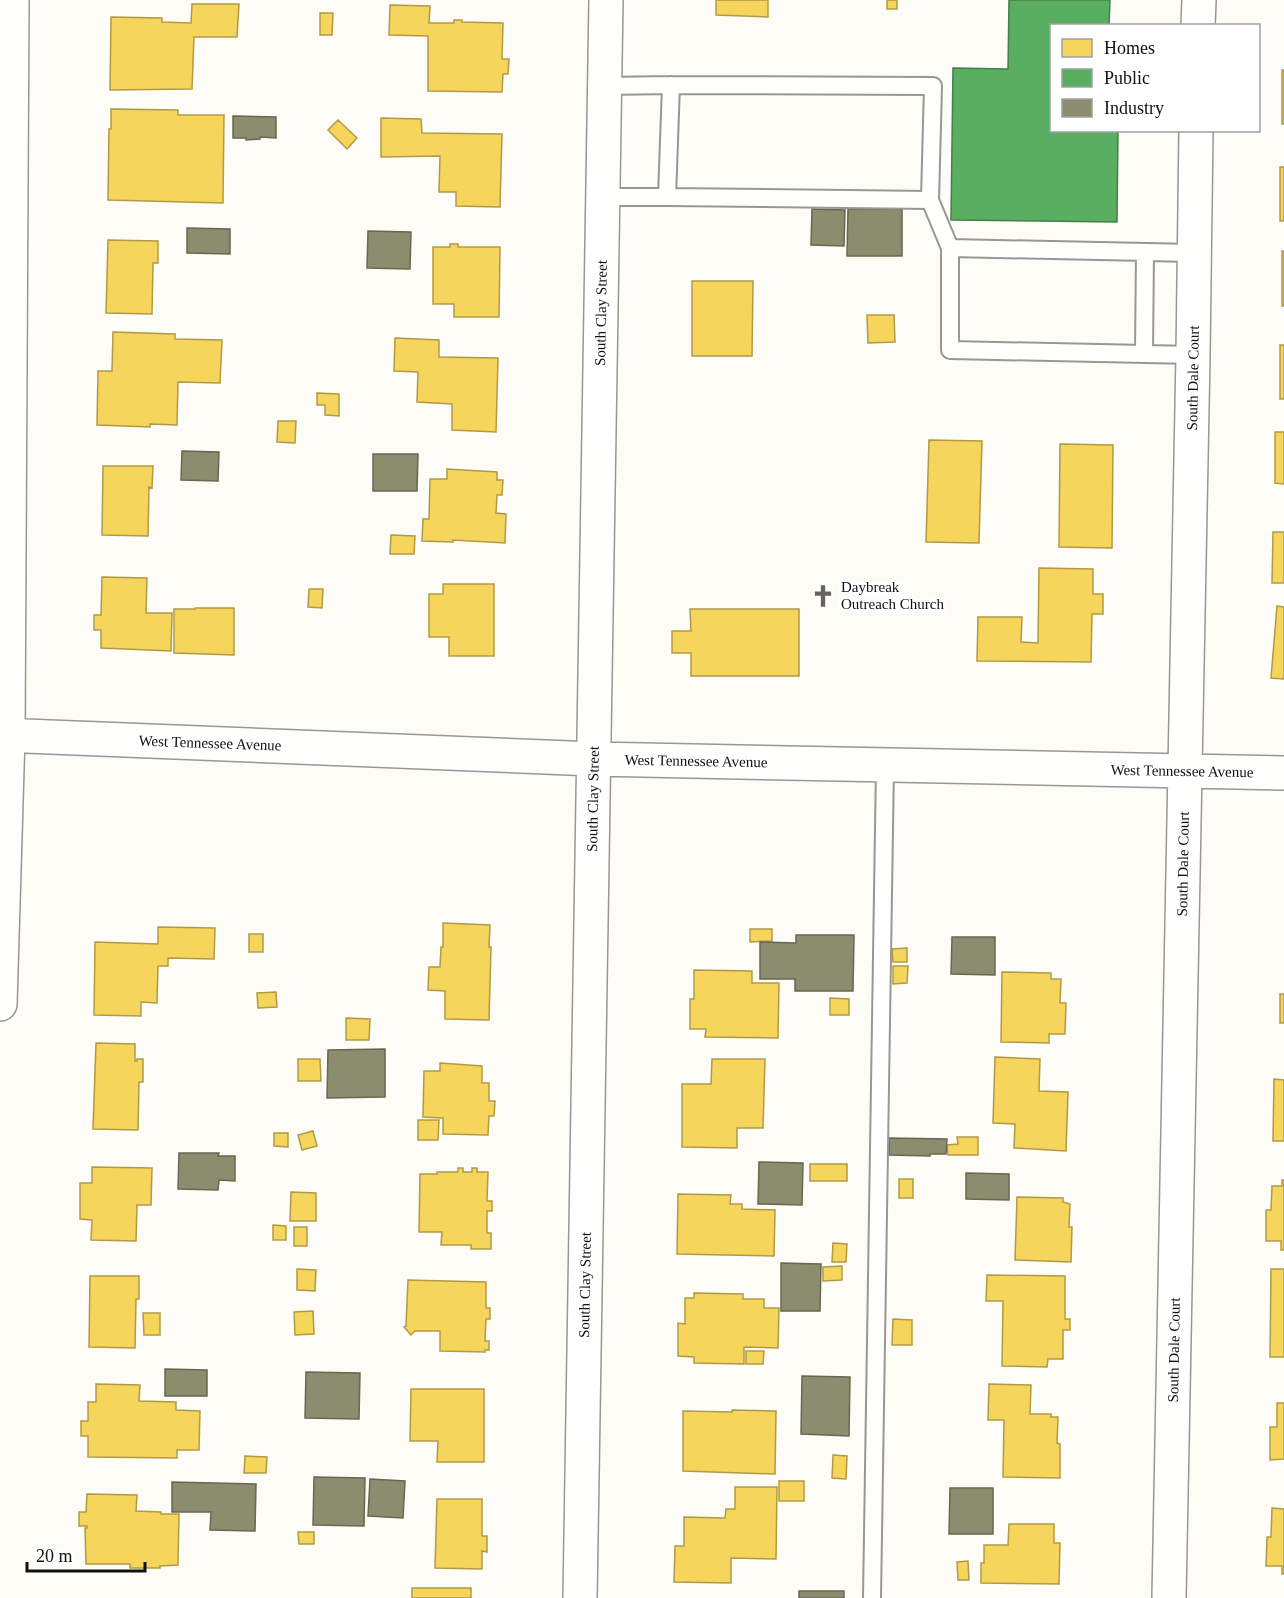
<svg xmlns="http://www.w3.org/2000/svg" width="1284" height="1598" viewBox="0 0 1284 1598" font-family="'Times New Roman',serif">
<style>
.homes{fill:#f6d55c;stroke:#b19a46;stroke-width:1.5}
.public{fill:#5aae61;stroke:#447f49;stroke-width:1.5}
.industry{fill:#8c8c6e;stroke:#676752;stroke-width:1.5}
.lines{fill:none;stroke-linecap:round;stroke-linejoin:round}
.lane-casing{stroke:#979795;stroke-width:20}
.street-casing{stroke:#979795;stroke-width:36}
.lane{stroke:#fffffe;stroke-width:16}
.street{stroke:#fffffe;stroke-width:33}
.labels{text-anchor:middle;dominant-baseline:central;stroke-width:6;stroke-linejoin:round;paint-order:stroke}
.street-label{font-size:15px;fill:#111;stroke:#fff}
.poi-label{font-size:15px;fill:#111;stroke:#fff;text-anchor:start}
</style>
<rect width="100%" height="100%" fill="#fdfcf7"/>
<!-- homes -->
<path class="homes" d="M716,0H768V17L716,15Z
M887,0H897V9H887Z
M192,4H239L237,37H194L192,89L110,90L111,17L162,18V22L191,23Z
M390,5L430,6L429,23H454V20H462V22L503,23L502,59H509L508,74H503L502,92L428,91V36L389,35Z
M320,13H333L332,35H320Z
M1282,70H1284V124H1282Z
M111,109L178,110V115H224L223,203L108,200L109,129H111Z
M381,118L421,119L422,133L502,134L500,207L456,206V192H439L440,156L381,157Z
M338,120L357,138L347,149L328,130Z
M1280,167H1284V221H1280Z
M108,240L158,241V263H153L152,314L106,313Z
M450,244H458V247H500L499,317H454V304H433V247H450Z
M1282,251H1284V306H1282Z
M692,281H753L752,356H692Z
M867,315H894L895,342L868,343Z
M113,332L175,334V339L222,340L220,383L178,382L177,425L150,424V427L97,425L98,371H112Z
M395,338L439,340V357L498,358L496,432L452,430V404L417,402L418,372L394,371Z
M1280,345H1284V399H1280Z
M317,393L339,394V416L325,415V405H317Z
M278,421H296L295,443L277,442Z
M1275,432H1284V484L1275,483Z
M929,440L982,441L979,543L926,542Z
M1060,444L1113,445L1112,548L1059,547Z
M103,466H153L152,488L149,487L148,536L102,535Z
M447,469L497,472V480H503L502,495H497L496,513L506,514L505,543L453,540V542L422,541L423,519H429L430,479H447Z
M1273,532H1284V583H1272Z
M391,535L415,536L414,554H390Z
M1039,568L1093,569V594H1103V614H1092L1091,662L977,661L978,617H1022L1021,642L1038,643Z
M102,577L147,578L146,613H172L171,651L101,648V630H94V615H101Z
M443,584H494V656H449V637H429V594H443Z
M309,589H323L322,608L308,607Z
M1277,606L1284,607V679L1271,678Z
M195,608H234V655L174,653V609H195Z
M690,609H799V676H691V653H672V631H691Z
M443,923L490,925L489,947H491L489,1020L445,1019V991L428,990L429,967H440L441,947H443Z
M158,927L215,928L214,959L168,958V966H158L157,1003L141,1002V1016L94,1015L95,942L158,944Z
M750,929H772V941L750,942Z
M249,934H263V952H249Z
M907,948V962H893L892,949Z
M893,966H908L907,983L893,984Z
M694,970L752,971V983H779L778,1038L705,1037L706,1029H690V999H694Z
M1002,972L1051,973V979H1061L1060,1003H1066L1065,1034H1049V1043L1001,1042Z
M276,992L277,1007L258,1008L257,993Z
M1280,994H1284V1023H1280Z
M830,998L849,999V1015H830Z
M346,1018L370,1019L369,1040H346Z
M96,1043L135,1044V1061H137V1059H143V1082H139L138,1130L93,1129Z
M995,1057L1040,1059L1039,1091L1068,1092L1066,1151L1014,1148L1015,1124L993,1123Z
M298,1059H320L321,1081H298Z
M712,1059H765L763,1128H737V1148L682,1147V1084H711Z
M440,1063L482,1066V1083H489V1101H495L494,1116H489L488,1135L443,1134V1118L423,1117L424,1071H440Z
M1274,1079L1284,1080V1141H1273Z
M418,1120H439L438,1140H418Z
M313,1131L317,1146L302,1150L298,1135Z
M274,1133H288V1147L274,1146Z
M957,1137H978V1155H948L947,1145L958,1144Z
M810,1164H847V1181H810Z
M92,1167L152,1168L151,1205H137L136,1241L91,1240L92,1220L80,1219V1183H92Z
M458,1168H463V1172H472V1168H477V1172H488L487,1201H492V1211H487V1233H491V1249H471V1245H441L442,1232H419L420,1174H437V1172H458Z
M899,1179H913V1198H899Z
M1282,1180H1284V1250H1281V1241H1266V1210H1271L1272,1186H1282Z
M291,1192L316,1193V1221H290Z
M678,1194L731,1195L730,1204H742V1209L775,1210L774,1256L677,1254Z
M1017,1197L1063,1198V1202L1070,1204L1069,1227H1072L1071,1262L1015,1260Z
M273,1225L286,1226V1240H273Z
M294,1227H307V1246H294Z
M833,1243L847,1244L846,1262H832Z
M842,1266V1280L823,1281V1267Z
M297,1269L316,1270L315,1291L297,1290Z
M1271,1269H1284V1357H1270Z
M987,1275L1065,1276V1319H1070V1330H1063V1359H1048L1047,1367L1002,1366L1003,1301H986Z
M90,1276H139V1299H136L135,1348L89,1347Z
M408,1280L486,1282V1308H490V1319H486L485,1341H489V1350H485V1352L440,1351V1331H415L411,1335L404,1327L406,1326Z
M694,1293L743,1294V1299H764V1308H779L778,1348L744,1347V1364L694,1363V1357L678,1356V1323L685,1324V1298H694Z
M313,1311L314,1334L295,1335L294,1312Z
M143,1313H160V1335H144Z
M893,1319L912,1320V1345H892Z
M746,1351H764L763,1364H746Z
M96,1384L140,1385L139,1401L176,1402V1410L200,1411L199,1450H177V1458L88,1457V1436H81V1421H88V1402H96Z
M989,1384L1031,1385L1030,1414H1051V1417H1058L1057,1443L1060,1444V1478L1003,1477L1004,1420H988Z
M411,1389H484V1462H437L438,1441H410Z
M1277,1403H1284V1459L1270,1460V1427H1277Z
M732,1410L776,1411L775,1474L683,1471V1411L732,1412Z
M833,1455L847,1456L846,1479L832,1478Z
M245,1456L267,1457L266,1473H244Z
M779,1481H804V1501H779Z
M735,1487H777L776,1559L731,1558V1583L674,1582L675,1546H684V1517L725,1518L726,1509H735Z
M87,1494L137,1495L136,1511L161,1512V1514H179L178,1565L160,1566V1568H130V1564H86L85,1528H87V1526H79V1512H86Z
M437,1499H482V1536H487V1552L482,1551V1569L435,1568Z
M1272,1508L1284,1509V1574H1282V1566H1266L1267,1537H1271Z
M1009,1524H1054V1543H1060L1059,1584L981,1583V1563H984V1545H1008Z
M298,1532H314V1544H299Z
M968,1561L969,1580H958L957,1562Z
M412,1588H471V1598H412Z"/>
<!-- public -->
<path class="public" d="M1009,0H1110L1109,26H1052V130H1118L1117,222L951,220L953,68L1008,69Z"/>
<!-- industry -->
<path class="industry" d="M233,116L276,117V138L260,137V139L246,140V138H233Z
M812,209L845,210L844,246L811,245Z
M848,209H902V256H847Z
M187,228L230,229V254L187,253Z
M368,231L411,232L410,269L367,268Z
M182,451L219,452L218,481L181,480Z
M373,454H418L417,491H373Z
M796,935H854L853,991H795V979H760V942L796,943Z
M952,937H995V975L951,974Z
M385,1049V1097L327,1098L328,1050Z
M889,1138L947,1139L946,1154H930V1156L889,1155Z
M179,1153H219L218,1156H235V1181L219,1180L218,1190L178,1189Z
M759,1162L803,1163L802,1205L758,1204Z
M966,1173L1009,1174V1200L966,1199Z
M781,1263L821,1264L820,1311H781Z
M165,1369L207,1370V1396H165Z
M306,1372L360,1373L359,1419L305,1418Z
M802,1376L850,1377L849,1436L801,1434Z
M314,1477L365,1478L364,1526L313,1525Z
M370,1479L405,1481L403,1518L368,1516Z
M172,1482L256,1484L255,1531L210,1530L211,1512H172Z
M950,1488H993V1534H949Z
M799,1591H844V1598H799Z"/>
<g class="lines">
<!-- lane casing -->
<g class="lane-casing">
<path id="lane" d="M602,197H667L930,200L933,86L671,85L604,86
M667,197L671,85
M930,200L950,248L1194,253
M950,248V350L1193,355
M1144,353L1145,252
M872,1598L885,765"/>
</g>
<!-- street casing -->
<g class="street-casing">
<path id="street" d="M1198,26L1199,0
M0,735L594,759L1284,773
M0,1004L8,735L12,0
M580,1598L606,0
M1169,1598L1193,355L1196,130"/>
</g>
<!-- lane -->
<use href="#lane" class="lane"/>
<!-- street -->
<use href="#street" class="street"/>
</g>
<!-- icons -->
<defs>
<g id="church-bare" transform="scale(1.8)"><path d="M-1.2-6h2.4v3.5h3.3v2.4h-3.3V6h-2.4V-.1h-3.3v-2.4h3.3Z" fill="#646362" stroke="#fff" stroke-width="2.5" paint-order="stroke"/></g>
</defs>
<g fill-rule="evenodd">
<use href="#church-bare" x="823" y="596"/>
</g>
<g class="labels">
<!-- street labels -->
<g class="street-label">
<text transform="translate(601 313) rotate(-89)">South Clay Street</text>
<text transform="translate(1193 378) rotate(-89)">South Dale Court</text>
<text transform="translate(210 743) rotate(2)">West Tennessee Avenue</text>
<text transform="translate(696 761) rotate(1)">West Tennessee Avenue</text>
<text transform="translate(1182 771) rotate(1)">West Tennessee Avenue</text>
<text transform="translate(593 799) rotate(-89)">South Clay Street</text>
<text transform="translate(1183 864) rotate(-89)">South Dale Court</text>
<text transform="translate(585 1285) rotate(-89)">South Clay Street</text>
<text transform="translate(1174 1350) rotate(-89)">South Dale Court</text>
</g>
<!-- poi labels -->
<g class="poi-label">
<text x="841" y="587">Daybreak<tspan x="841" dy="17">Outreach Church</tspan></text>
</g>
</g>
<!-- legend -->
<rect x="1050" y="24" width="210" height="108" fill="#ffffff" stroke="#a0a0a0" stroke-width="1.5"/>
<rect x="1062" y="39" width="30" height="18" fill="#f6d55c" stroke="#a0a0a0" stroke-width="1.5"/>
<text x="1104" y="54" font-size="18" fill="#111111">Homes</text>
<rect x="1062" y="69" width="30" height="18" fill="#5aae61" stroke="#a0a0a0" stroke-width="1.5"/>
<text x="1104" y="84" font-size="18" fill="#111111">Public</text>
<rect x="1062" y="99" width="30" height="18" fill="#8c8c6e" stroke="#a0a0a0" stroke-width="1.5"/>
<text x="1104" y="114" font-size="18" fill="#111111">Industry</text>
<!-- scale -->
<path d="M27 1562v9h118v-9" fill="none" stroke="#111111" stroke-width="3"/>
<text x="36" y="1562" font-size="18" fill="#111111" stroke="#ffffff" stroke-width="4.5" paint-order="stroke">20 m</text>
</svg>
